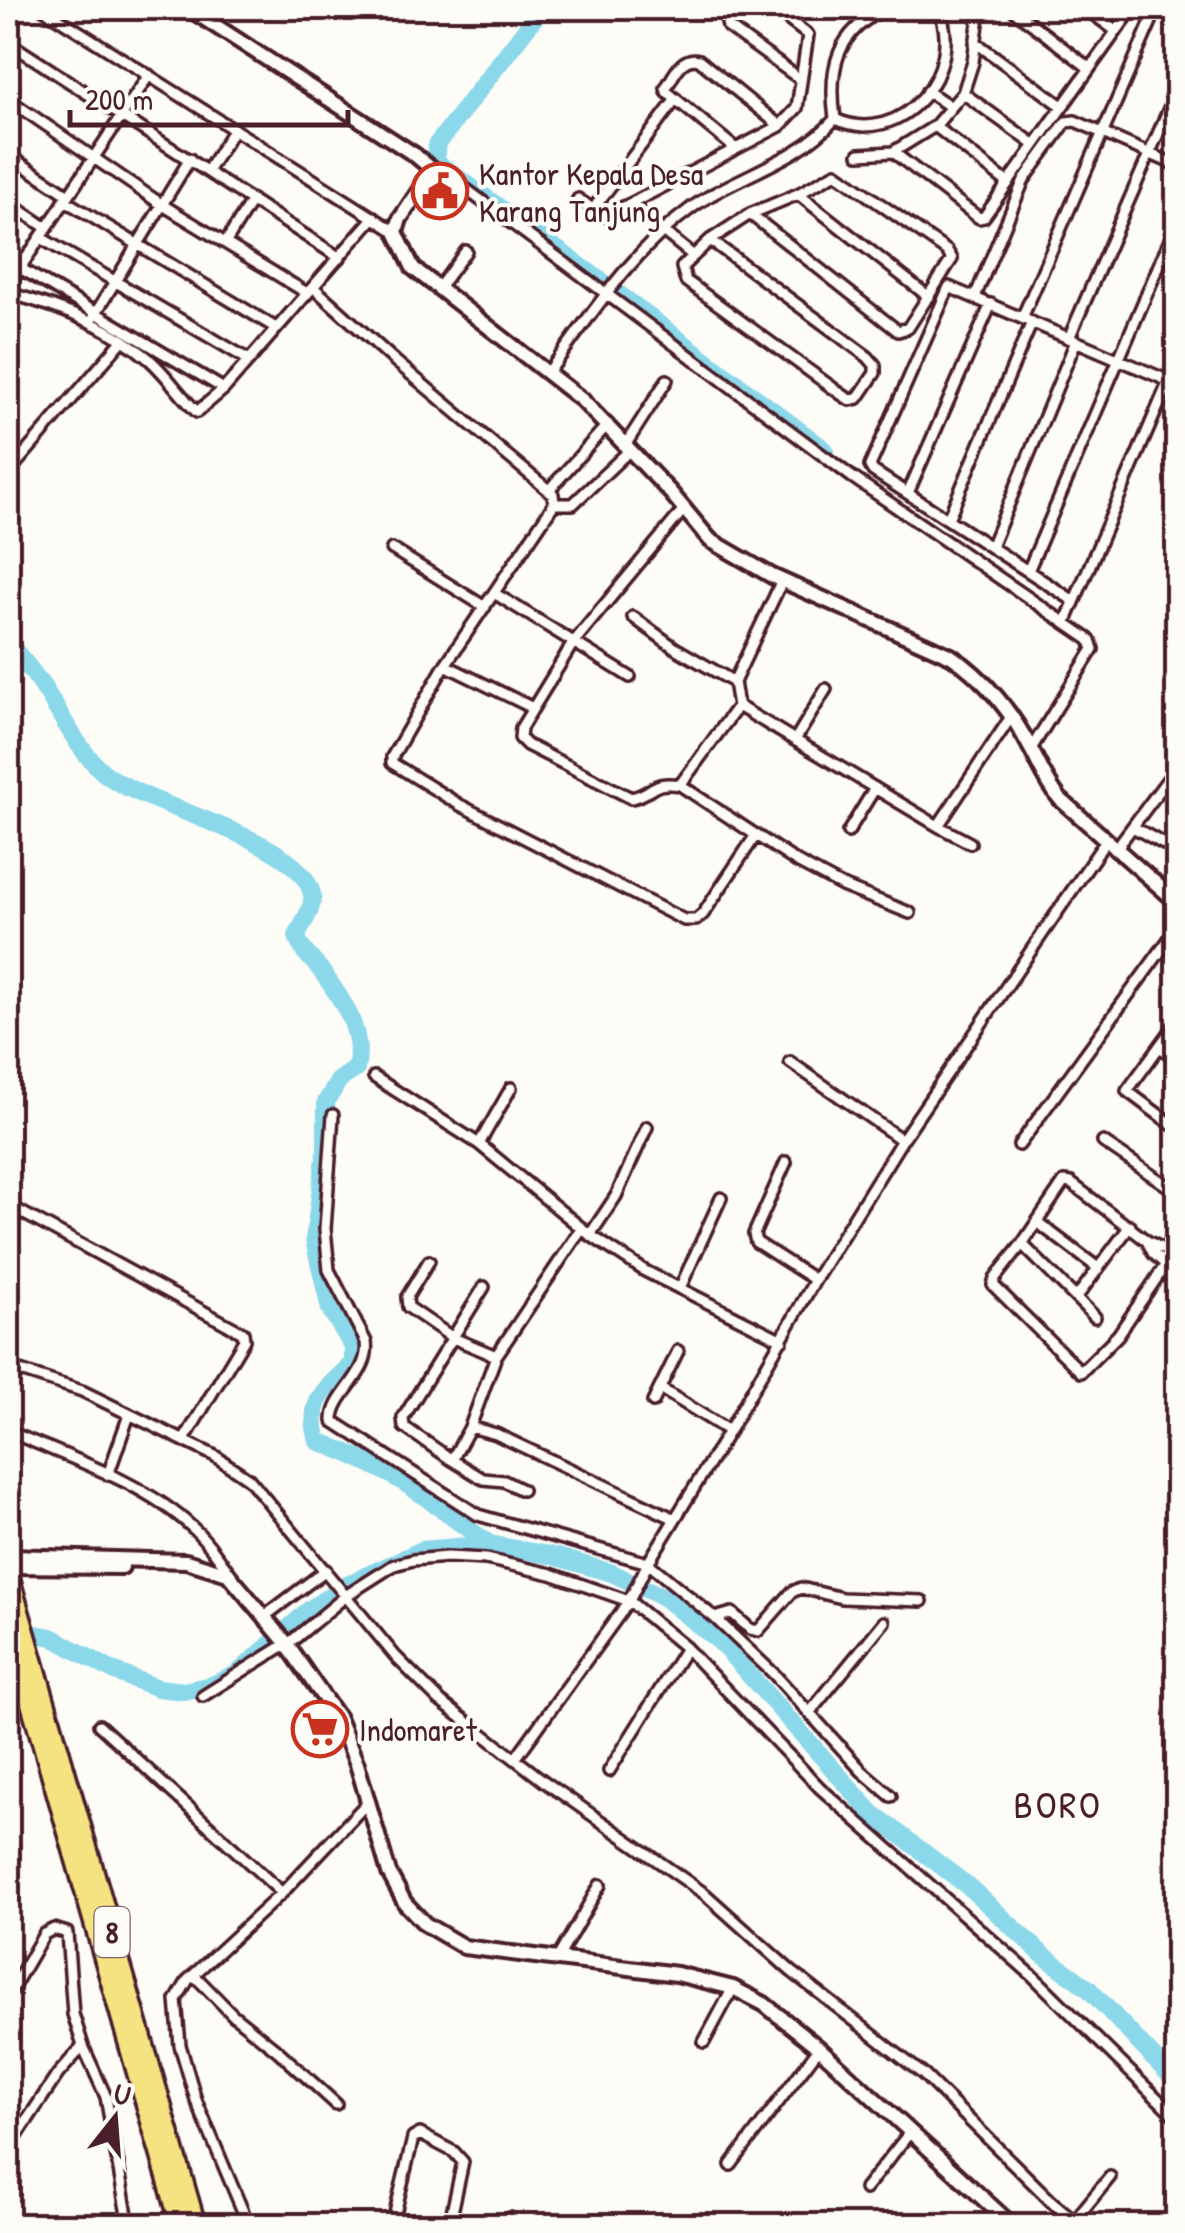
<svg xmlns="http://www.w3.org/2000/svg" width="1185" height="2233" viewBox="0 0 1185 2233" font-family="'Patrick Hand',sans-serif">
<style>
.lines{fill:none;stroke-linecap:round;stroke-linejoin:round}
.river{stroke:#8bd8ea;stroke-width:18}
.street-casing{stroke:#4a1f2b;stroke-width:16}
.secondary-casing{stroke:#4a1f2b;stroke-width:20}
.highway-casing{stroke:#4a1f2b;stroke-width:25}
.street{stroke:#fdfcf7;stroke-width:9}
.secondary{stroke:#fdfcf7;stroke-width:12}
.highway{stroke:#f5e382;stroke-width:18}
.labels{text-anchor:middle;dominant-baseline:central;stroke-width:8;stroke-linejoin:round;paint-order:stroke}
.shield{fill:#fdfcf7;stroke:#806168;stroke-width:2.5}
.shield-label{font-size:30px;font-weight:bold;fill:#4a1f2b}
.poi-label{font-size:32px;fill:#4a1f2b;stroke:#fdfcf7;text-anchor:start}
.quarter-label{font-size:38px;letter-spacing:2.5px;fill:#4a1f2b;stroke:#fdfcf7}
</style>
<rect width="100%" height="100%" fill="#fdfcf7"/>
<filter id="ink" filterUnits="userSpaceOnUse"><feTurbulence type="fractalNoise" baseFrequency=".01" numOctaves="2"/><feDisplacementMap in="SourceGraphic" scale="20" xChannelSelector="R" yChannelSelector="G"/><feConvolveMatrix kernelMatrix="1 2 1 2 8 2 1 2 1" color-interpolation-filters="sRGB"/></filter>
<g filter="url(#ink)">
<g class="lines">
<!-- river -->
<path class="river" d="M542,8L437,144L435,161L604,283
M620,295L825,450
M8,642C19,656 31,669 41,684C61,713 76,748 103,772C148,810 299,836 312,894C315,907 302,924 297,936C301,951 310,957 319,968C341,997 365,1031 356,1069L339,1080L326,1102V1151L314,1240L330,1309L353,1347V1363C325,1390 306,1400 318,1441C354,1455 394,1473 425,1497C447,1513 467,1529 490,1544
M13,1630L52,1637L115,1672L158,1688L184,1691L212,1685L237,1674L309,1610L344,1586L422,1550L490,1544L554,1556L612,1573L663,1597L720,1642L872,1813L969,1887L1042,1954L1088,1988L1178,2084"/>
<!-- street casing -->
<g class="street-casing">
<path id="street" d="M42,8L396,232
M733,8L726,18L728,27L800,79
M980,8L973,62L963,93L1035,145L1133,8
M1011,8L1089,68
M1085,8L1116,31
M8,42L340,258
M975,42L1062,106
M927,91L951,107
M8,99L161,204L307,293
M835,119C902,150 967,69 938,8
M935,126L1008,183
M736,149L667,92L666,88C674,75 682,55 699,60L780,126
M893,152L979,218L984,217L1035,145
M859,154L893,152L935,126L963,93
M8,155L67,194
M208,170L234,129
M433,170L447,175L852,477L1090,640L1093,649L1031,749
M798,194L929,297
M578,199L597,212
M64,200L276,328
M8,202L47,228
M630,204L604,216L597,212V204L676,99
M41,238L249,360
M710,240L750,214L798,194L836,173L947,251L952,259L908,328L898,331L750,214
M710,240L868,357L875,365V373L858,398L850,400L841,394L686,281L682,267Z
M226,242L252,200
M8,251L24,262L149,75
M691,254L630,204L780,126L797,108L808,35L773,8
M20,268L224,389L374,217
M8,286L23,265
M313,287L395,361L553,494L554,504L445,665L533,708
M438,289L466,251
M8,293C57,306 109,325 149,359C167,375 180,395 197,412L224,389
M975,297L1024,180L1066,122L1075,121L1178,166
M94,316L190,159
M1022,318L1157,8
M1069,338L1178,88
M548,373C591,315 631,252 690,209C736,175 796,163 835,119C828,68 836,32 886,8
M626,444L667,380
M8,473L122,341
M549,490L608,424
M908,493L991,304
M554,504H573L630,450
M684,509L573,643L521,728L520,738L527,745L631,798C654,794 650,780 680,785L797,862L842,886L910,913
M948,519L1032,322
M991,547L1076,341
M392,549L485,607
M1028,571L1178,221
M494,593L630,677
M1074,601L873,471L870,466L949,287L1169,381
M633,617L675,648L734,682
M1066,621L1178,360
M445,665L392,757V763L460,805L684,920H696L703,914L756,835
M738,706L938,826L1011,717
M795,740L826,689
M680,785L738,706L734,682L782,581
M938,826L970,843
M1133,827L1178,852
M848,832L875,788
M1115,850L1168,779L1178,773
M1178,1021L1127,1091L1178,1129
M1160,1047L1178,1060
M790,1062L902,1140
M374,1077L479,1144L590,1235L645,1271L782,1340
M333,1115L325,1229L329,1270L366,1342C371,1375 332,1394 333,1421L478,1515L648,1563L715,1618L774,1674L862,1771L891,1796
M1103,1142L1178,1193
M479,1144L511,1088
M1019,1145L1178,927
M786,1162L754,1234L756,1242L815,1280
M8,1205L243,1333L244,1340L184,1440
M1037,1222L1098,1268
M590,1235L616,1196L647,1127
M1147,1241L1153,1253L1166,1265
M1022,1244L1076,1298L1130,1226
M1173,1254L1147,1241L1071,1183L1064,1182L1022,1244L995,1278L993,1285L1081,1372L1118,1335L1173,1254L1178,1247
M429,1261L407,1297L408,1307L453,1338L496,1356L582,1228
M484,1287L403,1418L404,1427L452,1460L470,1427L496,1356
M680,1288L721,1198
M1076,1298L1095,1317
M8,1367L82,1391L215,1456L249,1479L396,1657L440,1701L545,1782L705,1894L791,1971L924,2075L1051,2201L1081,2226
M661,1389L729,1431
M653,1402L678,1351
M470,1427L496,1434L675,1519
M8,1431C69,1458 143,1481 193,1528C208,1541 220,1560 232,1576
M452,1460L483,1479L504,1481L522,1490
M1178,1463L1169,1476L1178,1491
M108,1475L129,1415
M265,1616L326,1570
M715,1618L732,1613L750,1629L758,1631L792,1592L801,1588L842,1598L922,1601
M287,1645L347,1595L394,1565L413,1560L447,1557L486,1559L551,1574L629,1601L686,1648L820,1788L1034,1977L1178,2119
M203,1696L286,1644
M810,1712L884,1622
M99,1725L282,1893
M515,1759L629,1601L648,1563L729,1431L815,1280L902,1140L1105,842
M609,1771L686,1648
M556,1961L600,1885
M194,1975L233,2015L278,2051L336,2104
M8,1996L44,1934L54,1929L67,1933L73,2014L83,2046L106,2097L129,2226
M704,2042L733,1988
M8,2149L58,2074L83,2046
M731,2165L819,2048
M865,2189L911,2131
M1074,2221L1110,2177
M249,2226L196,2100L180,2045L176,2000L188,1980L282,1893L367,1803
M392,2226L413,2138L420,2134L454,2152L463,2162L449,2226
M508,2226L510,2218"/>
</g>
<!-- secondary casing -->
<g class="secondary-casing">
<path id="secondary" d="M188,8L415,155L433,170L400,219L396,232L413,268L582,400L671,493L710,540L772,576L951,656C985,678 1014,715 1032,751C1041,768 1047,783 1060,799L1178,903
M8,1556L186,1561L228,1574L283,1639L338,1718L357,1764L389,1873L405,1903L425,1924L464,1947L677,1974L733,1988L764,2004L819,2048L1013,2226
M8,1566L122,1567"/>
</g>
<!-- highway casing -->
<g class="highway-casing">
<path id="highway" d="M8,1573L196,2226
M8,1623L181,2226"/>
</g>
<!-- street -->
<use href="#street" class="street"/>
<!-- secondary -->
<use href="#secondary" class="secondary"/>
<!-- highway -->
<use href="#highway" class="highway"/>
</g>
</g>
<!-- icons -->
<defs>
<g id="civic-ring" transform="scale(2.875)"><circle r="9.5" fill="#fdfcf7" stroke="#c8321e" stroke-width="1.5"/><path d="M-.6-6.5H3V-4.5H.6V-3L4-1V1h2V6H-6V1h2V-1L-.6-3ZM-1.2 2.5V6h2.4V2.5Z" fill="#c8321e"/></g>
<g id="supermarket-ring" transform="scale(2.875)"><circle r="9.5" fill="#fdfcf7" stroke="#c8321e" stroke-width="1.5"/><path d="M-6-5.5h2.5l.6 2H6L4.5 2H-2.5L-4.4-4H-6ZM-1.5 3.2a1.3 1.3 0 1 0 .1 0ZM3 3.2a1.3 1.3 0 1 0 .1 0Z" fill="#c8321e"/></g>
</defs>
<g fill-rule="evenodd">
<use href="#civic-ring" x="440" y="191"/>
<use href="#supermarket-ring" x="320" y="1729"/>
</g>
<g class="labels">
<!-- shield labels -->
<rect class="shield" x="94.5" y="1907" width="35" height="50" rx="8"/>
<g class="shield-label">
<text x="112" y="1932">8</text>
</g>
<!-- poi labels -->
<g class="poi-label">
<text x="479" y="173">Kantor Kepala Desa<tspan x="479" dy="37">Karang Tanjung</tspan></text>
<text x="359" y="1729">Indomaret</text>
</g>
<!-- quarter labels -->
<g class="quarter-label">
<text x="1058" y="1804">BORO</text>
</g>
</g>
<!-- margin -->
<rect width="1185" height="2233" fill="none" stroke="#fdfcf7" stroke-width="40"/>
<rect x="20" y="20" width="1145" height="2193" fill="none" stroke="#4a1f2b" stroke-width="4" filter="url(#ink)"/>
<!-- north arrow -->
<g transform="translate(115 2118) rotate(17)" stroke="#fdfcf7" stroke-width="8" paint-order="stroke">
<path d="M0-8L18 38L0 25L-18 38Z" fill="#4a1f2b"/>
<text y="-15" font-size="28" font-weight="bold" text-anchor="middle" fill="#4a1f2b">U</text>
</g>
<!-- scale -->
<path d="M70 110v15h278v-15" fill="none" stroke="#4a1f2b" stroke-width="5"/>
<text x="85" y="110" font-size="30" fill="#4a1f2b" stroke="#fdfcf7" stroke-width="8" paint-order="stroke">200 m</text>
</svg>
